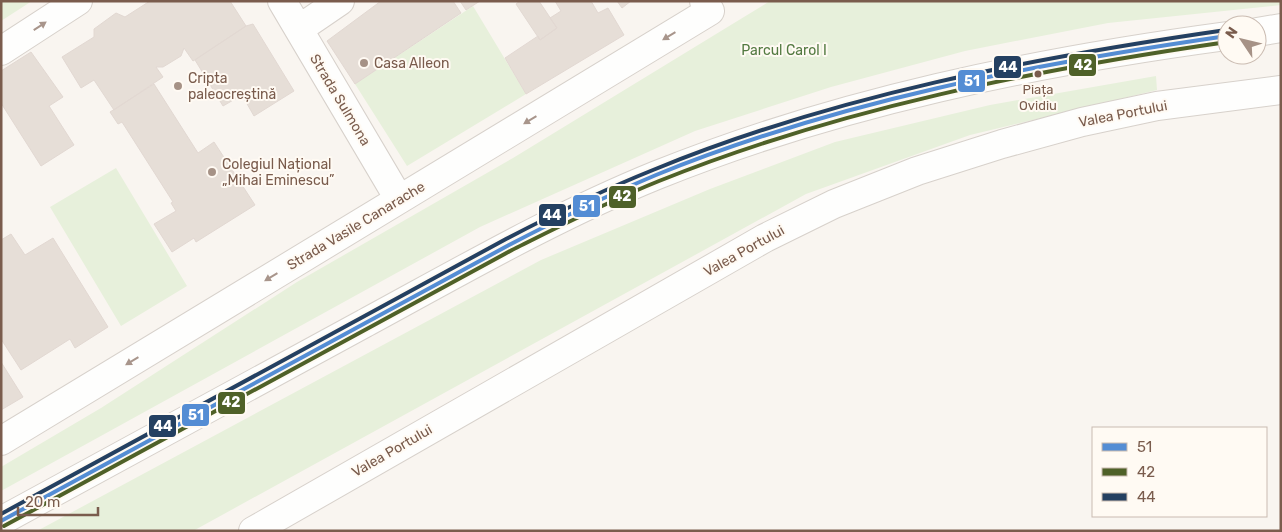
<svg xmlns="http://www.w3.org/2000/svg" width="1282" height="532" viewBox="0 0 1282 532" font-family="Rubik,sans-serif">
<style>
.green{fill:#e7f0db}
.building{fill:#e6ded7;stroke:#e2d8d2}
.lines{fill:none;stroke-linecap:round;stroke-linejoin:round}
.minor-casing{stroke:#d7d1cb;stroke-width:30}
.tertiary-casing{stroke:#d7d1cb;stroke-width:30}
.minor{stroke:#fefefd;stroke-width:28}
.tertiary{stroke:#fefefd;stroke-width:28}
.bus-1-casing{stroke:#fffaf3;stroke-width:8}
.bus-2-casing{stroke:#fffaf3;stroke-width:8}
.bus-3-casing{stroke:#fffaf3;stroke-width:8}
.bus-1{stroke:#548dd4;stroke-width:4}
.bus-2{stroke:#4f6128;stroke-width:4}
.bus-3{stroke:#244061;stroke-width:4}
.oneway{fill:#a8958b}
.poi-dot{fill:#a69286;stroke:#fffaf3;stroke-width:2}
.bus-dot{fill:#7a5c4d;stroke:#fffaf3;stroke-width:2}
.labels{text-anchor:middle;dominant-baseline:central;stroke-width:4;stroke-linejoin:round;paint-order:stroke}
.bus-label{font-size:13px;fill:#7a5c4d;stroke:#fffaf3}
.park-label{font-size:14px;fill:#537a41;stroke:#fffaf3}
.poi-label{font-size:14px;fill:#7a5c4d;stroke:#fffaf3;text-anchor:start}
.street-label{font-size:14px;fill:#7a5c4d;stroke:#fffaf3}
.line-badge{stroke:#fffaf3;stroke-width:2}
.badge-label{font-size:14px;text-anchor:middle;font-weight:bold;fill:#fff}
</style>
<rect width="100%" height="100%" fill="#f9f5f0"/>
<!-- green -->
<path class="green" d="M1,1H32L1,21Z
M770,1H1281V5L1108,23L965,51L831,87L695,131L480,227L1,491V467L101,408L297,282L513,158Z
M473,6L526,94L407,166L355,84Z
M1156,76L1157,90L970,135L806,194L193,531H37L541,260L710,189L835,142L990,105Z
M116,168L187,286L121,326L50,207Z"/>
<!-- building -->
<path class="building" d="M150,1H230L246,26L193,61L184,48L181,56L163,67H156L163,77L114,110L94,80L81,88L62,57L94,37V29L116,13L125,17Z
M381,1H453L461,13L355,84L327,41Z
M460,1H480L466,10Z
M520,1H539L557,28L540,40L516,4Z
M555,1H591L598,13L608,8L624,35L526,94L505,58L538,36L540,40L557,28L550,18L561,11Z
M617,1H631L622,8Z
M253,24L294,91L254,116L242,95L223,106L195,60L246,26Z
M31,52L63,97L49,106L74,145L41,166L1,103V71Z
M154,84L198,153L214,142L255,205L196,242L194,238L172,252L154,224L176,211L171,203L173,202L122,122L118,124L110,112Z
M11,234L25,255L53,238L108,327L75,348L70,339L21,370L1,339V240Z
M1,362L23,397L1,410Z"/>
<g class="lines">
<!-- minor casing -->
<g class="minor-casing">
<path id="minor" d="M282,1L399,199
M299,29L340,1
M1,51L78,1
M1,441L710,11L704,1"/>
</g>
<!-- tertiary casing -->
<g class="tertiary-casing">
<path id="tertiary" d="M1257,32L1281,28
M1,521C123,455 244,389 365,323C461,271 556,216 657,175C839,102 1034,62 1227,36
M253,531L765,238L834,204L917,171L1002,144L1082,122L1157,106L1281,90"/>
</g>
<!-- minor -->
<use href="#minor" class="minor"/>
<!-- tertiary -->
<use href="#tertiary" class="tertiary"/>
<!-- bus-1 casing -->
<g class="bus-1-casing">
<path id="bus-1" d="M1,521L509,245C557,220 606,196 656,175C838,101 1033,64 1227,36"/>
</g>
<!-- bus-2 casing -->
<g class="bus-2-casing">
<path id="bus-2" d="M4,526L512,250C560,226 609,201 659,181C841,108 1034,70 1227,42"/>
</g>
<!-- bus-3 casing -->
<g class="bus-3-casing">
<path id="bus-3" d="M1,514L506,239C554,214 603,190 653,170C836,95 1032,58 1226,30"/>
</g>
<!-- bus-1 -->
<use href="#bus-1" class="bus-1"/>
<!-- bus-2 -->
<use href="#bus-2" class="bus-2"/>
<!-- bus-3 -->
<use href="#bus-3" class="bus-3"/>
</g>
<!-- one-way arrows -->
<defs><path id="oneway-solid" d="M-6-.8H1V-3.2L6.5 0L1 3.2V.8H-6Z" transform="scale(1.25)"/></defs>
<g class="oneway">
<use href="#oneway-solid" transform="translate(40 26) rotate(-33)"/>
<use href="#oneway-solid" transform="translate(669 36) rotate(149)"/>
<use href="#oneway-solid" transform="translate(530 120) rotate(149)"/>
<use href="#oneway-solid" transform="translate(271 277) rotate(149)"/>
<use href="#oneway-solid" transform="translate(132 361) rotate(149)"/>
</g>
<!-- markers -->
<g class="poi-dot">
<circle cx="364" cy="63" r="5"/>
<circle cx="178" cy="86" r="5"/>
<circle cx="212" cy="172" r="5"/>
</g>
<circle class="bus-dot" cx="1038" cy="74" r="4.5"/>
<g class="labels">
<!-- bus labels -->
<g class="bus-label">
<text x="1038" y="89">Piața<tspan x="1038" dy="16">Ovidiu</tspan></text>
</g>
<!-- park labels -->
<g class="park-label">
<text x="784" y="50">Parcul Carol I</text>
</g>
<!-- poi labels -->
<g class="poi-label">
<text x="374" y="63">Casa Alleon</text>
<text x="188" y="78">Cripta<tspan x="188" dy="16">paleocreștină</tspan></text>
<text x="222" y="164">Colegiul Național<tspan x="222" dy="16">„Mihai Eminescu”</tspan></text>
</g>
<!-- street labels -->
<g class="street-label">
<text transform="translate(340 100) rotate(59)">Strada Sulmona</text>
<text transform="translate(1123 114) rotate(-11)">Valea Portului</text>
<text transform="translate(356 226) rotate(-31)">Strada Vasile Canarache</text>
<text transform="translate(744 251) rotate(-29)">Valea Portului</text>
<text transform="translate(392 451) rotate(-30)">Valea Portului</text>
</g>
</g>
<g class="line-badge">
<rect x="1068" y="53" width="29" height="24" rx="5" fill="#4f6128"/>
<rect x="993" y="55" width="29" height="24" rx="5" fill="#244061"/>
<rect x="957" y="69" width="29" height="24" rx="5" fill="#548dd4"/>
<rect x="608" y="185" width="29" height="24" rx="5" fill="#4f6128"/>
<rect x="572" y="194" width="29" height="24" rx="5" fill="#548dd4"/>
<rect x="538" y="203" width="29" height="24" rx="5" fill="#244061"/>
<rect x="217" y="391" width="29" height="24" rx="5" fill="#4f6128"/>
<rect x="181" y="403" width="29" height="24" rx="5" fill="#548dd4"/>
<rect x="148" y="414" width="29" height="24" rx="5" fill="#244061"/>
</g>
<g class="badge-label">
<text x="1083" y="70">42</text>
<text x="1008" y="72">44</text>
<text x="972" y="86">51</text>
<text x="622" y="201">42</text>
<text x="587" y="211">51</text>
<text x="552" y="220">44</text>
<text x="231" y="407">42</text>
<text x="196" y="420">51</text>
<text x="163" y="431">44</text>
</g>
<!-- border -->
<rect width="1282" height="532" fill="none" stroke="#7a5c4d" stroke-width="5"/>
<!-- legend -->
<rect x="1092" y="427" width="175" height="90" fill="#fffaf3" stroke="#cabbb1"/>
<rect x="1102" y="443" width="25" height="8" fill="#548dd4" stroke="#cabbb1"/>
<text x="1137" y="452" font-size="15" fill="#7a5c4d">51</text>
<rect x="1102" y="468" width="25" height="8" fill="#4f6128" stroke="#cabbb1"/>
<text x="1137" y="477" font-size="15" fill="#7a5c4d">42</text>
<rect x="1102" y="493" width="25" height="8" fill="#244061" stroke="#cabbb1"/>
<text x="1137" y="502" font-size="15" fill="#7a5c4d">44</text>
<!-- north arrow -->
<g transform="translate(1242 40) rotate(305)"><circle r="24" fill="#fffaf3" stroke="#cabbb1"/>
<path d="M0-4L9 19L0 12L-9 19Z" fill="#a69286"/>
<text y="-8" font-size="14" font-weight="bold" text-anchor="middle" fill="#7a5c4d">N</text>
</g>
<!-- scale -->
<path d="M18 507v8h80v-8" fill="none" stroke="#7a5c4d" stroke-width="2.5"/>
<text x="25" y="507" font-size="15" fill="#7a5c4d" stroke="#fffaf3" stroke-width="4" paint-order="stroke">20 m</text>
</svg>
